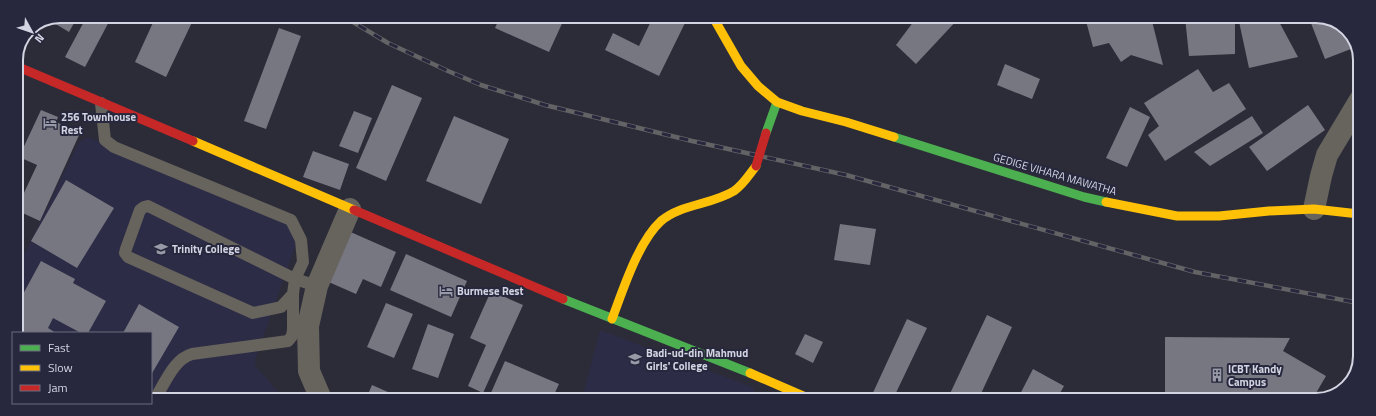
<svg xmlns="http://www.w3.org/2000/svg" width="1376" height="416" viewBox="0 0 1376 416" font-family="'Titillium Web',sans-serif">
<style>
.built{fill:#2d2c46}
.building{fill:#777782}
.lines{fill:none;stroke-linecap:round;stroke-linejoin:round}
.lane{stroke:#67635d;stroke-width:12}
.street{stroke:#67635d;stroke-width:22}
.fast{stroke:#4caf50;stroke-width:9}
.slow{stroke:#ffc107;stroke-width:9}
.jam{stroke:#c62828;stroke-width:9}
.rail-casing{stroke:#636265;stroke-width:4.5}
.rail{stroke:#27273d;stroke-width:3;stroke-dasharray:9;stroke-linecap:butt}
.jam-bridge{stroke:#c62828;stroke-width:9}
.labels{text-anchor:middle;dominant-baseline:central;stroke-width:4;stroke-linejoin:round;paint-order:stroke}
.poi-label{font-size:11px;font-weight:bold;fill:#d4d5e3;stroke:#27273d;text-anchor:start}
.street-label{font-size:11px;fill:#d4d5e3;stroke:#27273d}
.rim{fill:none;stroke:#d4d5e3;stroke-width:2}
</style>
<rect width="100%" height="100%" fill="#2c2c38"/>
<!-- built -->
<path class="built" d="M88,137L297,223L302,227L256,357L255,365L284,399H151V333H16V271L79,142Z
M600,330L755,388L751,399H582Z"/>
<!-- building -->
<path class="building" d="M60,16H78L69,32L49,20Z
M87,16H112L85,67L65,57Z
M156,16H195L166,77L135,62Z
M500,17H565L549,52L495,28Z
M653,17H672L685,23L659,76L605,50L613,33L639,46Z
M917,17H960L916,64L896,45Z
M1087,17H1151L1163,65L1131,55L1121,62L1109,43L1093,47L1086,21Z
M1185,17H1232L1235,22V54L1189,56Z
M1238,17L1277,18L1298,57L1249,68Z
M1309,18H1328L1349,31L1356,47L1325,59Z
M279,28L301,36L266,129L244,121Z
M1005,64L1040,79L1032,99L997,85Z
M1198,69L1213,92L1229,83L1246,109L1165,161L1148,135L1159,126L1144,103Z
M392,85L422,98L386,181L356,168Z
M1308,105L1325,130L1267,171L1249,147Z
M1130,107L1150,117L1127,167L1106,158Z
M41,110L58,117L56,122L80,133L40,221L16,210L37,165L19,157Z
M354,111L372,118L358,153L339,146Z
M454,116L509,139L481,204L426,181Z
M1252,116L1263,133L1210,166L1194,152Z
M313,151L349,164L340,190L303,177Z
M66,180L114,208L77,268L31,241Z
M840,224L876,229L870,265L834,260Z
M346,230L396,252L381,287L363,279L356,294L324,280Z
M406,254L467,281L451,317L390,290Z
M41,261L75,279L73,283L106,301L88,333H81L53,318L48,328L56,333H16V307Z
M491,291L523,305L483,393L468,386L486,345L470,338Z
M386,303L413,314L394,358L367,347Z
M139,304L179,327L151,375V333H123Z
M987,315L1012,327L978,400H947Z
M907,319L927,328L893,399H876L871,397Z
M428,324L454,334L438,378L412,369Z
M805,334L823,342L813,363L795,354Z
M1165,337L1290,338L1283,351L1326,376L1312,400H1165Z
M505,361L559,384L552,399H499L490,395Z
M1033,369L1064,386L1056,400H1017Z
M372,385L404,399H366Z"/>
<g class="lines">
<!-- lane -->
<path class="lane" d="M101,103L105,140L114,147L291,220L301,240L303,262L295,279L293,294V330L292,336L288,341L192,354C174,359 165,383 155,399
M293,294L281,307L253,313L128,257L125,253L126,249L140,210L144,207L148,206L295,279L317,286"/>
<!-- street -->
<path class="street" d="M1314,209L1321,176L1327,155L1360,100
M321,399L309,371L308,326L317,286L350,209"/>
<!-- fast -->
<path class="fast" d="M766,133L777,102
M894,137L1084,197L1106,202
M563,299L750,373"/>
<!-- slow -->
<path class="slow" d="M713,17L741,66L758,86L777,102L802,111L846,122L894,137
M193,141L354,210
M1106,202L1177,216H1219L1269,211L1314,209L1359,214
M612,319C623,290 638,242 661,221C681,204 711,205 734,191C743,185 749,175 756,166
M750,373L810,399"/>
<!-- jam -->
<path class="jam" d="M16,66L193,141
M354,210L563,299"/>
<!-- rail casing -->
<g class="rail-casing">
<path id="rail" d="M343,16L388,43L448,71L481,85L545,105L692,141L846,175L1195,272L1359,303"/>
</g>
<!-- rail -->
<use href="#rail" class="rail"/>
<!-- jam-bridge -->
<path class="jam-bridge" d="M756,166L766,133"/>
</g>
<!-- icons -->
<defs>
<g id="hotel-bare" transform="scale(1.08)"><path d="M-6-4.5h1.5V1H6V5H4.5V3h-9V5H-6ZM-4 0a1.8 1.8 0 1 1 3.6 0ZM.5 0V-2.5h3Q6-2.5 6 0Z" fill="#999aa7" stroke="#27273d" stroke-width="2.5" paint-order="stroke"/></g>
<g id="school-bare" transform="scale(1.08)"><path d="M0-5L7-2L0 1L-7-2ZM-4 1L0 2.5L4 1V4Q0 6-4 4Z" fill="#999aa7" stroke="#27273d" stroke-width="2.5" paint-order="stroke"/></g>
<g id="building-bare" transform="scale(1.08)"><path d="M-4-6H4V6H1V3H-1V6H-4ZM-2.5-4.3h1.7v1.8h-1.7ZM.8-4.3h1.7v1.8H.8ZM-2.5-1h1.7V.8h-1.7ZM.8-1h1.7V.8H.8Z" fill="#999aa7" stroke="#27273d" stroke-width="2.5" paint-order="stroke"/></g>
</defs>
<g fill-rule="evenodd">
<use href="#hotel-bare" x="50" y="123"/>
<use href="#school-bare" x="161" y="249"/>
<use href="#hotel-bare" x="446" y="291"/>
<use href="#school-bare" x="635" y="359"/>
<use href="#building-bare" x="1217" y="375"/>
</g>
<g class="labels">
<!-- poi labels -->
<g class="poi-label">
<text x="61" y="117">256 Townhouse<tspan x="61" dy="13">Rest</tspan></text>
<text x="172" y="249">Trinity College</text>
<text x="457" y="291">Burmese Rest</text>
<text x="646" y="353">Badi-ud-din Mahmud<tspan x="646" dy="13">Girls' College</tspan></text>
<text x="1228" y="369">ICBT Kandy<tspan x="1228" dy="13">Campus</tspan></text>
</g>
<!-- street labels -->
<g class="street-label">
<text transform="translate(1055 174) rotate(16)">GEDIGE VIHARA MAWATHA</text>
</g>
</g>
<!-- crop -->
<path d="M0 0H1376V416H0ZM60 23H1316A37 37 0 0 1 1353 60V356A37 37 0 0 1 1316 393H60A37 37 0 0 1 23 356V60A37 37 0 0 1 60 23Z" fill="#27273d" fill-rule="evenodd"/>
<path class="rim" d="M60 23H1316A37 37 0 0 1 1353 60V356A37 37 0 0 1 1316 393H60A37 37 0 0 1 23 356V60A37 37 0 0 1 60 23Z"/>
<!-- legend -->
<rect x="12" y="332" width="140" height="72" fill="#27273d" stroke="#6c6d7f"/>
<rect x="20" y="345" width="20" height="6" fill="#4caf50" stroke="#6c6d7f"/>
<text x="48" y="352" font-size="12" fill="#d4d5e3">Fast</text>
<rect x="20" y="365" width="20" height="6" fill="#ffc107" stroke="#6c6d7f"/>
<text x="48" y="372" font-size="12" fill="#d4d5e3">Slow</text>
<rect x="20" y="385" width="20" height="6" fill="#c62828" stroke="#6c6d7f"/>
<text x="48" y="392" font-size="12" fill="#d4d5e3">Jam</text>
<!-- north arrow -->
<g transform="translate(32 32) rotate(130)" stroke="#27273d" stroke-width="3" paint-order="stroke">
<path d="M0-3L7 15L0 10L-7 15Z" fill="#d4d5e3"/>
<text y="-6" font-size="11" font-weight="bold" text-anchor="middle" fill="#d4d5e3">N</text>
</g>
</svg>
